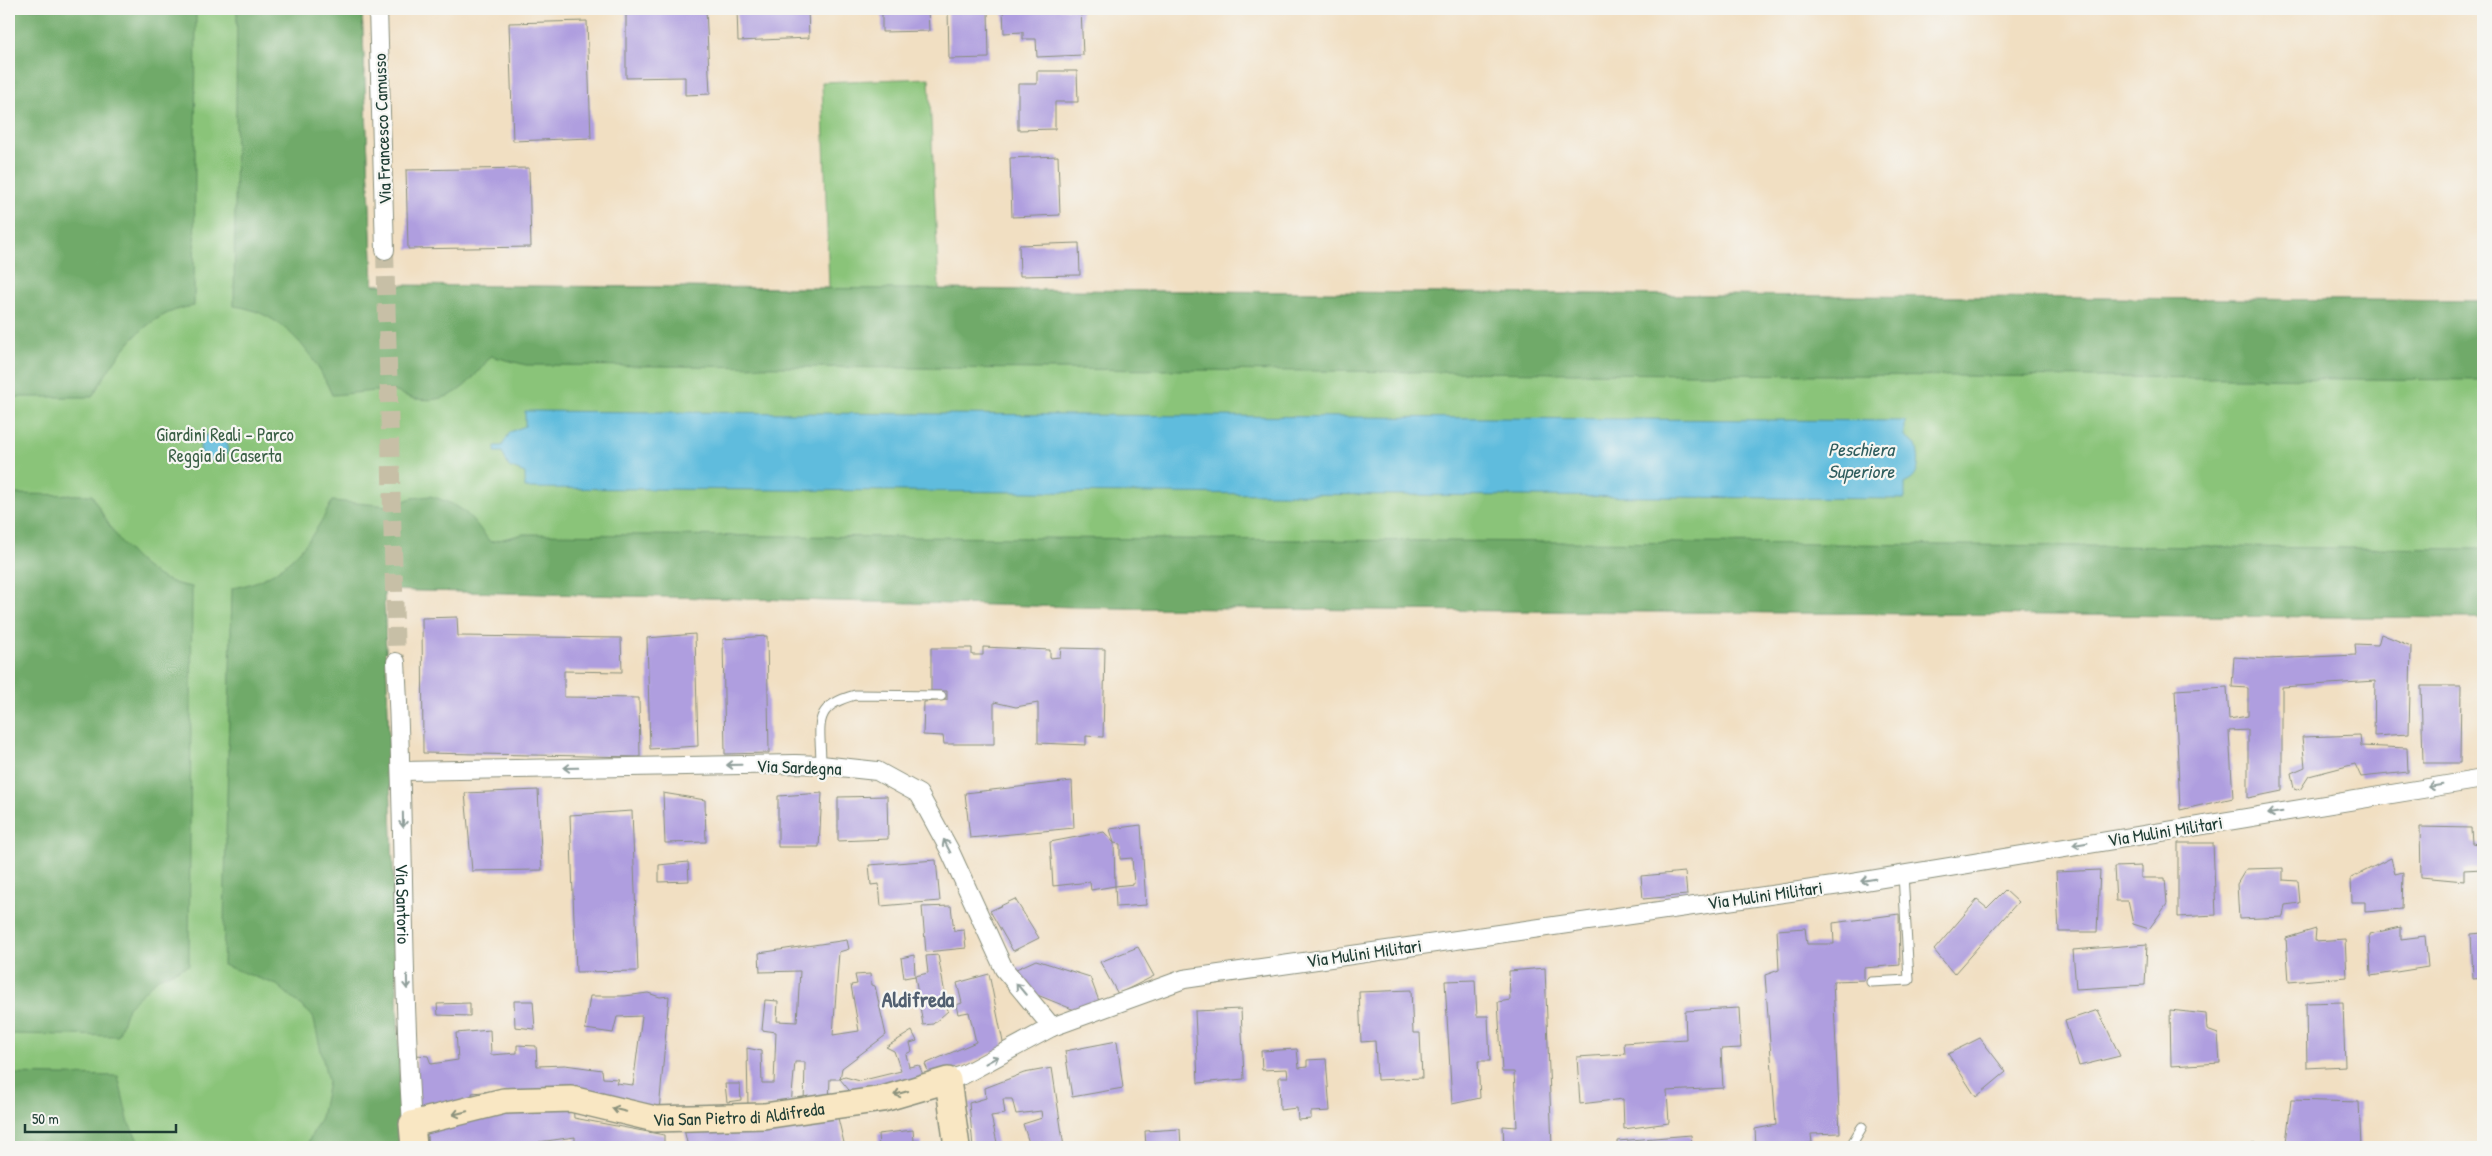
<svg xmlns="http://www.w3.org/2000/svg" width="2492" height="1156" viewBox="0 0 2492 1156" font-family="'Patrick Hand',sans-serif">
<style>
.green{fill:#8ac479;stroke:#548056}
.forest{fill:#6faa69;stroke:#47744e}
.water{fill:#5ebcdd;stroke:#3e7c88}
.building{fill:#af9edf}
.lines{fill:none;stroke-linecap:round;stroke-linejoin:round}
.street-tunnel{stroke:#c7bfa6;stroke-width:18;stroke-dasharray:18 9;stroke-linecap:butt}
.lane-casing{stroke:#888e7b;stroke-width:11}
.street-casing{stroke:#888e7b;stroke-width:20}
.secondary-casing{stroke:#888e7b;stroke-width:28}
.lane{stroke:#fff;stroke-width:9}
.street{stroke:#fff;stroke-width:18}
.secondary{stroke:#f9e7c3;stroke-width:25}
.oneway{stroke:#8f9e9a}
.oneway2{stroke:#8c927c}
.labels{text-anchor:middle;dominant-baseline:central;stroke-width:4.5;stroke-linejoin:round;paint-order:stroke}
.street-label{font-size:18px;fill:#1f3d34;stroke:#f6f6f2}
.park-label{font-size:18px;fill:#3a5f45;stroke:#f6f6f2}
.water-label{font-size:19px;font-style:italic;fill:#2f5d5e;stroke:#f6f6f2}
.district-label{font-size:22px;font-weight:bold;fill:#515f70;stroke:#f6f6f2}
</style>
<rect width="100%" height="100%" fill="#f6f6f2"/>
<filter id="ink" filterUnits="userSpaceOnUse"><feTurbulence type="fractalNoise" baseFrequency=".02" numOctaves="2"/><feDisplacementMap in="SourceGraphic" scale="10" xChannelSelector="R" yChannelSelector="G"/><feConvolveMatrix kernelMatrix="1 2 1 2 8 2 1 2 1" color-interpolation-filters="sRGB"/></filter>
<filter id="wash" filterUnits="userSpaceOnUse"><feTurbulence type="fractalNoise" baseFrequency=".0096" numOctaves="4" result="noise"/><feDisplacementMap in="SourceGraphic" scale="20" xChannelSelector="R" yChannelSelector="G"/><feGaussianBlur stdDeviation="1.12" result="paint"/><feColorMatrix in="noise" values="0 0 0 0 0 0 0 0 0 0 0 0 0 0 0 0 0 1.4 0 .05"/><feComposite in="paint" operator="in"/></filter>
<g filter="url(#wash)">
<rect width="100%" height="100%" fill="#f1dfc2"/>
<!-- green -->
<path class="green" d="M9,9H362L373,285L829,288L822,82L929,78L939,289L2483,301V618L1120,608L384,590L402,1147H9Z"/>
<!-- forest -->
<path class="forest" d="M9,9H196L194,306C143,312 115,358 92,397H9Z
M237,9H362L373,285L2483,301V380L526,365L491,356C469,383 455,404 416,399C407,398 399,391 390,391C371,390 351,394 332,395C314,353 283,312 234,306Z
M9,494L92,495C113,535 142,581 192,587L189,965L158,978L128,1007L118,1036L9,1034Z
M430,496C464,506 469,514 490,542L524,534L2483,549V618L1120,608L384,590L402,1147H303L307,1144L321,1117L328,1082L313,1016L277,985L223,965L232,588C281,581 312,543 332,501L391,506L412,498Z
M9,1074L118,1076L129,1124L142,1147H9Z"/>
<!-- water -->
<path class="water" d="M525,411L1905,421V437L1916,445C1920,459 1921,478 1905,483V499L525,488V473L509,467L502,452H495V446H502L510,432L525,426Z
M200 447a14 14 0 1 1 28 0a14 14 0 1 1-28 0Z"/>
<g id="blocks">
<!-- building -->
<path class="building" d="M626,9H706L710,94L685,95V77L626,78Z
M737,9H808L809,38L738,41Z
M882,9H928L929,31L882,32Z
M948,9H988L989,58L949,59Z
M1003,9H1081L1083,55L1037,57L1036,39H1023V32L1004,33Z
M587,21L591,138L513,141L509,23Z
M1037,71H1077L1078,102H1055V129L1018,130V84H1037Z
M1058,156L1060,215L1012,217L1010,158Z
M529,168L531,247L408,249L406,170Z
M1079,243L1080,275L1020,276L1019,245Z
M457,617L458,636L621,638L622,672L564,671V697L639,698L640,757L423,753L422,618Z
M695,634L698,746L650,749L647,638Z
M2381,634L2411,646L2409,734L2374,736L2375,681L2282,687V791L2248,798V730L2229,731L2233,798L2180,810L2175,690L2227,687L2229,719L2248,716V688L2232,687L2234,657L2268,659L2356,655L2355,644L2378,645Z
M767,636L769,753L725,754L723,639Z
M983,647L1050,650V658L1060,657L1061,648L1105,649L1103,737L1086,736V745L1038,743V703L1016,707L994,702V744H944L943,736L923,735L924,702L947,700V691H931V648H972V655H983Z
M2421,686H2461L2460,763H2423Z
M2360,735L2361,746L2407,748L2408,772L2361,777L2355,764L2309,776L2300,790L2294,788L2291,773L2305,767L2302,737Z
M1072,781L1074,828L970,838L965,793Z
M538,790L542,870L472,871L465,793Z
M663,793L705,800L706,842L665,843Z
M822,793L819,847H778V796Z
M887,796L888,839L838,841V797Z
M632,811L638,971L576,972L570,815Z
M1141,825L1146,905L1116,907L1115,886L1134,884L1132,858L1120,859V844L1114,843L1110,829Z
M2420,827L2471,828L2472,843L2483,845V869L2464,870V881L2421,877Z
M1104,832L1114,843L1115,886L1091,890L1090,882L1053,886L1050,842Z
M2178,843H2213L2216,915L2178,917Z
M2391,858L2395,874L2403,872L2402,909L2365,912V902H2352L2351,878Z
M936,860L940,901L881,906L879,884L871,885L869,865Z
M688,862L689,881L659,882V865Z
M2141,866V878H2165L2167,904L2149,929L2133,924L2128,901H2116L2114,867Z
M2283,868V880L2298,881L2300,903L2285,905L2283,917L2239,919L2237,884L2246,869Z
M2100,870L2097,932H2059L2056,872Z
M1685,872L1687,895L1643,899L1641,876Z
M2005,890L2018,902L1954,974L1934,950L1977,900L1987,908Z
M1015,899L1039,938L1013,951L990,911Z
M951,906L954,931L964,930L966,948L926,952L922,907Z
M1899,914L1900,965L1864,968V980L1833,981L1840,1133L1811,1134L1812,1143L1756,1147L1755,1129L1776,1125L1765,975L1779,970L1777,930L1805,928L1807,944H1834L1833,923Z
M2401,927V939L2425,936L2428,967L2371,976L2369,934Z
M2316,929L2315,941L2345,939L2347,977L2289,982L2286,938Z
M2483,933V977L2473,978L2471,934Z
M847,940L849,949L839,952L833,1035L859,1031L851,985L857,984L855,975L870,974L871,985L875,986L886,1035L842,1068L840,1079L845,1077L860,1081L901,1071L894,1051L886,1047L912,1031L917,1041L910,1043L912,1051L906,1054L909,1067L919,1065L926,1082L853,1095L840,1079H830L829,1103L804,1104L805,1062H795L791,1105L748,1106L747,1048L761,1051L762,1083H774L776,1032L762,1030L765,1000L778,1001L777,1021L797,1022L800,971L760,972L759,953Z
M2147,944L2145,985L2076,989L2073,950Z
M1138,947L1154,976L1118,994L1100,962Z
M914,955L915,976L904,978L901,958Z
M938,955L948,1011L933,1024L923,1025L915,976L928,973L926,956Z
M1036,960L1090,977L1099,1001L1077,1011L1030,992L1014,970Z
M1545,968L1552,1147H1504L1503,1126L1517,1127L1514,1072H1502L1498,1002L1510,1000L1509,971Z
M989,974L1004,1047L932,1080L925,1064L976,1042L969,1012L958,1014L956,1005L962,1003L957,983Z
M1475,980L1477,1016H1488L1490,1061H1478L1480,1098L1452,1104L1445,981Z
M1411,990L1413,1033H1420L1422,1078L1377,1080L1375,1041L1361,1042L1359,992Z
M648,993L660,997L669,996L659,1111L493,1091L472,1093L473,1101L418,1111L416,1055L428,1056L431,1064L458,1060L456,1033L490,1030L491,1055L517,1053V1045L536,1046L537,1066L565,1065L602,1070L603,1078L618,1079L616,1083L633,1085L642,1016L617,1017L613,1033L585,1029L590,996H625Z
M514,1001H533L535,1029L515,1027Z
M2343,1002L2345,1066L2307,1068L2306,1003Z
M470,1003V1016L438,1015L437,1004Z
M1739,1008L1741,1048L1721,1049L1723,1088L1667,1091L1669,1123L1624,1129L1623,1099L1580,1104L1577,1057L1625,1054L1624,1043L1686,1039L1685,1011Z
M1241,1009L1244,1079L1198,1083L1195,1011Z
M2098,1010L2120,1056L2079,1066L2065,1021Z
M2170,1010L2206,1014L2207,1030L2218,1034L2220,1063L2171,1066Z
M1980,1038L2006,1072L1976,1097L1948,1054Z
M1117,1041L1123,1088L1072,1097L1065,1051Z
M1297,1049L1299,1068L1307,1067V1060L1326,1059L1330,1111L1311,1112V1119L1298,1120L1297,1108L1280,1110L1279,1077H1288L1287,1069L1262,1070L1261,1051Z
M1052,1068L1064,1147H1045L1043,1141L1029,1143L1023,1124L1042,1118L1041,1111L1016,1114L1012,1099H1003L1005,1114L991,1116L998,1147H973L969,1103L986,1098L985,1088L1024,1073Z
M725,1084H740L741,1100L727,1102Z
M2291,1100L2359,1102L2361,1147H2253L2252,1143H2286Z
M573,1104L574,1118L664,1135V1147H575V1137L539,1142L541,1147H427V1135L431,1124L503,1108Z
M838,1118L845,1147H688L684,1129Z
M1180,1129L1181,1147H1146L1145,1131Z
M913,1130L914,1141H922V1147H879L878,1134Z
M1691,1135L1692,1147H1618V1141Z"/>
</g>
</g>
<g filter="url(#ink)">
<use href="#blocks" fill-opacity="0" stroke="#888e7b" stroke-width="1"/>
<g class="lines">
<!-- street-tunnel -->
<path class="street-tunnel" d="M385,250L396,662"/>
<!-- lane casing -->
<g class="lane-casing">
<path id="lane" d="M821,765C821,726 810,707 855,695L941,696
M1871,982L1909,980L1903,874
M1850,1147L1862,1127"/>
</g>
<!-- street casing -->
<g class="street-casing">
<g id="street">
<path d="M378,9L385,250"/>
<path id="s1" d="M396,662C405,816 401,971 412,1124"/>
<path d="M402,771L795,764L821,765L877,771L919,794L949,849L1004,969L1052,1027"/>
<path d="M948,1080L963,1075L1052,1027L1184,979L1840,885L2483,779"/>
</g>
</g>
<!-- secondary casing -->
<g class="secondary-casing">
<g id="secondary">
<path id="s2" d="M414,1147L412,1124L504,1101L571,1099L655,1119L764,1116L883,1099L948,1080L957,1147"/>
</g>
</g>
<!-- lane -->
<use href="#lane" class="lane"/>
<!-- street -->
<use href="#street" class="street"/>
<!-- secondary -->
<use href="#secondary" class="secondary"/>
</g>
<!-- one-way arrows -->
<defs><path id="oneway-shaft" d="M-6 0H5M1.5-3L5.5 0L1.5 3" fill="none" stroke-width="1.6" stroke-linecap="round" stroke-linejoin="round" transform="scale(1.25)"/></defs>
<g class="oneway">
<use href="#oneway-shaft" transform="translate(734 765) rotate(179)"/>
<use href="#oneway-shaft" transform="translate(571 768) rotate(179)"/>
<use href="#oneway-shaft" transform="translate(2435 786) rotate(171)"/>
<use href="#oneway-shaft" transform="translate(2275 813) rotate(171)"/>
<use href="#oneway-shaft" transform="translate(403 820) rotate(89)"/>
<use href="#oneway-shaft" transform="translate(2080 844) rotate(171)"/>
<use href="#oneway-shaft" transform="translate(947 846) rotate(-117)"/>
<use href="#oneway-shaft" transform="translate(1868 880) rotate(171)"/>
<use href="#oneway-shaft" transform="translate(407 982) rotate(89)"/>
<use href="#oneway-shaft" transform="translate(1021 989) rotate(-130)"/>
<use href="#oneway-shaft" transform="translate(992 1060) rotate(-29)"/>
</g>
<g class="oneway2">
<use href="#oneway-shaft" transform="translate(901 1093) rotate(164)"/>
<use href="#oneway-shaft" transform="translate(619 1110) rotate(-166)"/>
<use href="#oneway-shaft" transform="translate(460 1113) rotate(166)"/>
</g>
</g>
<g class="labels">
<!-- street labels -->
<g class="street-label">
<text transform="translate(382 129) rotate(-92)">Via Francesco Camusso</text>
<text transform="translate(799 767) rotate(2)">Via Sardegna</text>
<text transform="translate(2165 831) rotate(-9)">Via Mulini Militari</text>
<text transform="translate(1765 895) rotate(-8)">Via Mulini Militari</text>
<text stroke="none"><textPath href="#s1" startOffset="242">Via Santorio</textPath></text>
<text transform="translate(1364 953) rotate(-8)">Via Mulini Militari</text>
<text stroke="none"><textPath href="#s2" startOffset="355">Via San Pietro di Aldifreda</textPath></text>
</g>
<!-- park labels -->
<g class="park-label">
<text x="225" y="434">Giardini Reali - Parco<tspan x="225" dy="21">Reggia di Caserta</tspan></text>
</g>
<!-- water labels -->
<g class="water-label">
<text x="1861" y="449">Peschiera<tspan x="1861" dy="22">Superiore</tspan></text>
</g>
<!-- district labels -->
<g class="district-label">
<text x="918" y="999">Aldifreda</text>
</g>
</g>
<!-- margin -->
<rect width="2492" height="1156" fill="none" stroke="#f6f6f2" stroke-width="30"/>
<!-- scale -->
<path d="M25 1124v8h151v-8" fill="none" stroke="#1f3d34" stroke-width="2.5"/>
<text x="32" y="1124" font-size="15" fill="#1f3d34" stroke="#f6f6f2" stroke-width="4" paint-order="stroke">50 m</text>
</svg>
